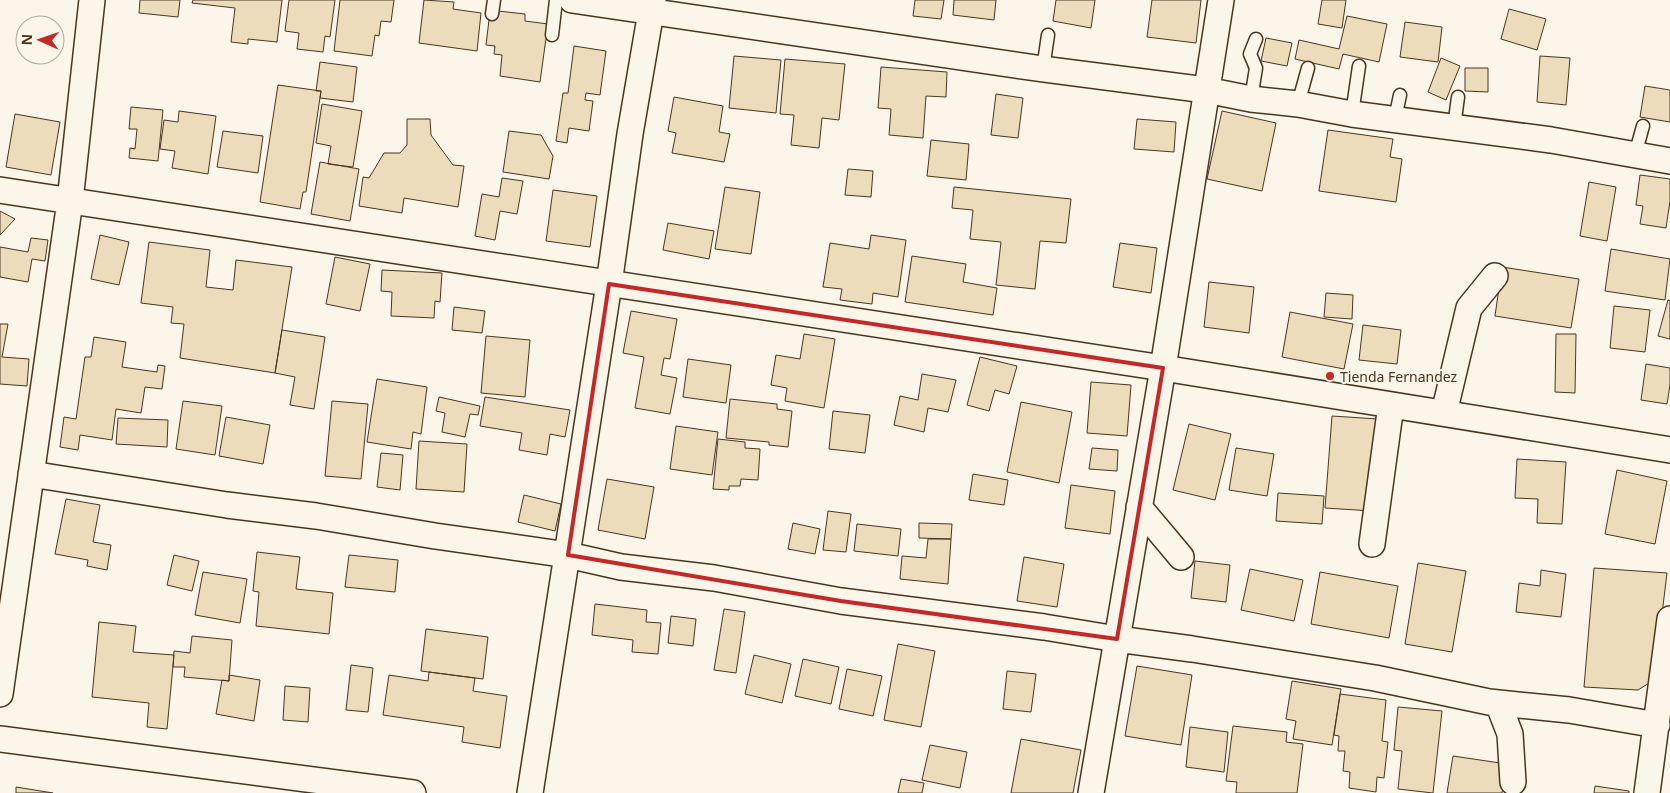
<svg xmlns="http://www.w3.org/2000/svg" width="1670" height="793" viewBox="0 0 1670 793" font-family="'Noto Sans',sans-serif">
<style>
.building{fill:#ecdcbc;stroke:#4a3520}
.lines{fill:none;stroke-linecap:round;stroke-linejoin:round}
.service-casing{stroke:#4a3520;stroke-width:15}
.minor-casing{stroke:#4a3520;stroke-width:28}
.service{stroke:#fbf6e9;stroke-width:12}
.minor{stroke:#fbf6e9;stroke-width:25}
.marked{fill:none;stroke:#c62828;stroke-width:4;stroke-linejoin:round}
.poi-dot{fill:#c62828;stroke:#fbf6e9;stroke-width:2}
.labels{text-anchor:middle;dominant-baseline:central;stroke-width:4;stroke-linejoin:round;paint-order:stroke}
.poi-label{font-size:14px;fill:#4a3520;stroke:#fbf6e9;text-anchor:start}
</style>
<rect width="100%" height="100%" fill="#fbf6e9"/>
<!-- building -->
<path class="building" d="M140,0H180L178,17L139,13Z
M193,0H282L277,42L248,39V44L231,42L235,8L192,3Z
M289,0H335L330,37L325,36L323,52L297,49L299,33L285,31Z
M340,0H394L391,22L381,21L379,36L375,35L372,56L334,51Z
M424,0L454,2L453,9L481,13L477,51L419,43Z
M915,0H944L941,19L913,16Z
M954,0H996L994,20L953,15Z
M1056,0H1095L1091,28L1053,21Z
M1152,0H1201L1196,43L1147,37Z
M1322,0H1346L1342,28L1318,24Z
M1509,9L1546,19L1537,50L1501,39Z
M498,11L525,14V21L548,24L540,82L500,76L502,55L494,54L495,46L486,45L489,20L497,17Z
M1347,16L1387,24L1379,62L1343,54L1339,69L1295,59L1299,40L1339,49Z
M1405,22L1442,27L1438,62L1400,57Z
M1266,38L1292,43L1287,66L1261,61Z
M574,46L606,51L600,95L586,93L585,100L593,101L589,131L569,128L567,143L556,141L563,93H568Z
M734,56L781,60L776,113L729,108Z
M1540,56L1570,58L1566,105L1537,102Z
M1441,58L1460,66L1446,100L1428,92Z
M785,59L845,64L839,120L822,118L819,148L791,145L794,115L780,114Z
M320,62L357,67L353,102L320,98L321,91H316Z
M881,67L947,72L946,97L926,96L923,138L889,135L891,109L878,108Z
M1465,68H1488V92L1465,91Z
M278,85L321,91L306,192H303L300,209L260,202Z
M1645,86L1670,90V122L1640,117Z
M996,94L1023,98L1018,138L991,135Z
M674,97L723,106L719,132L730,134L724,162L672,153L676,133L668,131Z
M322,104L362,111L353,167L328,164L331,146L316,143Z
M131,107L163,110L158,161L129,158L130,148L135,149L137,129H129Z
M179,111L216,116L208,174L172,168L175,151L160,149L164,120L178,122Z
M1222,111L1276,123L1262,191L1207,179Z
M15,114L60,122L51,175L6,167Z
M407,119H430L431,135L453,165L464,166L458,207L404,198L402,213L359,206L363,177L369,178L384,153H400L407,145Z
M1137,119L1176,122L1174,152L1134,149Z
M1328,130L1393,139L1390,157L1402,159L1396,202L1319,191Z
M223,131L263,136L258,173L217,167Z
M509,131L541,135L553,156L549,179L503,172Z
M931,140L969,144L966,180L927,176Z
M320,162L359,169L350,221L311,214Z
M848,169L873,171L871,197L845,195Z
M1640,175L1670,179V201L1666,228L1640,224L1643,206L1636,205Z
M502,178L523,181L517,214L500,211L495,240L475,236L482,194L499,197Z
M1589,182L1616,187L1607,241L1580,236Z
M725,187L760,192L751,254L715,249Z
M954,187L1071,199L1066,243L1040,241L1035,289L996,285L1001,242L970,239L973,210L952,208Z
M553,190L597,196L590,247L546,241Z
M0,211L15,219L0,235Z
M668,223L714,231L709,259L663,250Z
M100,235L129,242L119,285L91,279Z
M871,235L906,240L898,297L873,293L872,304L840,300L842,289L823,287L830,243L869,249Z
M31,238L48,240L45,261L32,259L28,282L0,277V247L28,252Z
M149,242L210,250L206,287L233,290L236,260L292,267L275,373L180,358L184,324L171,323L173,307L141,303Z
M1120,243L1157,248L1151,293L1113,287Z
M1611,249L1670,259L1665,300L1605,291Z
M912,256L966,264L963,282L997,288L993,315L905,302Z
M335,257L370,264L360,311L326,304Z
M1502,267L1579,279L1571,328L1495,316Z
M382,270L442,273L440,302L435,301L434,318L391,316L392,292L381,291Z
M1209,282L1254,287L1249,333L1204,327Z
M1326,293L1353,295L1352,319L1324,317Z
M1668,300L1670,301V339L1658,336Z
M1614,306L1650,310L1645,352L1610,348Z
M454,307L485,311L482,333L452,330Z
M631,311L677,319L670,359L664,358L661,375L677,378L670,414L635,408L644,357L623,353Z
M1290,312L1353,324L1344,369L1282,357Z
M0,324H8L2,357L29,359L27,386L0,384Z
M1363,325L1401,330L1397,364L1359,360Z
M282,330L325,337L314,409L290,405L295,377L275,373Z
M804,334L835,339L824,408L785,401L787,388L771,385L776,355L800,359Z
M1556,334H1576L1575,393L1555,392Z
M486,336L530,340L525,397L481,393Z
M94,337L126,342L122,367L157,372L158,365L165,366L162,389L145,387L141,413L116,409L112,440L80,435L78,450L60,447L64,417L76,419L85,357H91Z
M980,357L1017,366L1009,394L995,390L989,411L967,405Z
M688,359L731,365L726,403L683,397Z
M1646,364L1670,368V385L1667,404L1641,400Z
M922,374L956,380L948,412L928,408L924,432L894,425L900,396L918,400Z
M377,379L427,387L421,434L413,432L411,449L367,442Z
M1091,382L1131,385L1127,436L1087,433Z
M439,397L480,406L478,415L470,414L465,437L442,432L445,413L436,411Z
M485,397L570,410L565,437L550,434L547,455L519,450L522,433L480,426Z
M730,399L777,404V409L792,411L788,447L769,445V442L726,438Z
M183,401L222,406L215,455L176,449Z
M332,401L368,404L361,479L325,476Z
M1021,402L1072,412L1059,483L1007,472Z
M833,411L870,415L865,453L829,449Z
M1332,416L1378,419L1372,511L1325,508Z
M226,417L270,425L263,464L219,456Z
M118,418L168,420L167,447L116,444Z
M1189,424L1231,434L1215,500L1173,490Z
M676,426L718,432L712,475L670,469Z
M718,439L745,442V448L760,449L758,480L741,479L740,486H729V490L713,489Z
M419,441L467,444L464,492L416,489Z
M1092,448L1118,450L1117,471L1089,469Z
M1236,448L1274,454L1267,496L1229,490Z
M381,453L403,455L400,490L377,487Z
M1517,459L1566,462L1562,524L1537,523L1538,499L1515,498Z
M1617,470L1667,481L1655,544L1605,534Z
M973,474L1008,480L1004,505L969,500Z
M607,479L654,487L645,539L598,530Z
M1071,485L1115,491L1110,534L1065,528Z
M1278,493L1324,496L1322,524L1276,521Z
M524,495L561,504L555,531L518,522Z
M66,499L100,505L93,542L111,545L107,570L87,566L88,560L55,554Z
M828,511L851,514L846,552L823,550Z
M793,523L820,529L815,554L788,549Z
M919,523L952,524L951,539L919,538Z
M857,524L901,529L898,556L854,551Z
M928,539H951L948,584L900,579L902,556L926,558Z
M257,552L300,557L296,589L333,593L329,634L256,626L259,592L253,591Z
M174,555L199,561L192,591L167,585Z
M349,555L398,560L395,592L345,587Z
M1024,557L1064,564L1057,607L1017,601Z
M1195,561L1230,565L1226,602L1191,598Z
M1418,563L1466,571L1452,652L1405,644Z
M1594,568L1667,573L1654,680L1638,690L1584,687Z
M1250,569L1303,580L1294,621L1241,610Z
M1541,570L1566,574L1561,617L1516,612L1519,583L1540,586Z
M203,572L247,579L240,623L195,615Z
M1320,572L1398,586L1389,638L1311,624Z
M595,604L647,610L646,622L661,623L658,654L632,652L633,640L592,635Z
M724,609L745,612L736,673L714,670Z
M671,616L696,619L693,646L668,643Z
M99,622L136,626L133,652L174,655L167,729L147,727L149,703L92,697Z
M426,629L488,637L483,679L421,671Z
M192,636L232,640L229,681L184,677L185,667H173L174,651L190,653Z
M898,644L935,651L921,727L884,720Z
M754,655L791,664L782,703L745,694Z
M803,659L839,667L831,704L795,696Z
M351,665L373,668L368,712L346,710Z
M1137,666L1192,675L1181,745L1125,736Z
M847,669L882,676L873,716L839,709Z
M1007,671L1036,674L1031,712L1003,709Z
M429,672L475,678L473,691L507,696L500,748L462,742L464,727L383,715L389,675L428,681Z
M229,675L260,680L254,721L216,714L222,680L229,681Z
M1292,681L1341,689L1332,745L1293,739L1296,721L1286,719Z
M285,686L310,688L308,722L283,720Z
M1340,694L1386,700L1382,741L1388,742L1384,778L1377,777L1376,792L1349,788L1350,772L1343,771L1345,751H1338L1339,736L1334,735Z
M1398,707L1442,711L1433,793L1398,789L1402,751L1394,750Z
M1233,726L1287,732L1286,742L1303,744L1297,793H1236L1237,782L1226,781Z
M1190,727L1228,732L1224,772L1186,767Z
M1021,739L1081,750L1073,793H1011Z
M930,745L967,752L960,788L922,780Z
M1453,756L1507,764L1502,793H1447Z
M901,779L924,783L922,793H898Z
M1595,786L1629,791V793H1594Z
M16,787L53,793H16Z"/>
<g class="lines">
<!-- service casing -->
<g class="service-casing">
<path id="service" d="M492,14L494,0
M552,35L556,0
M1043,69L1048,35
M1251,99L1256,68L1250,54L1256,39
M1298,104L1308,68
M1352,114L1359,66
M1395,119L1400,95
M1454,127L1458,97
M1635,155L1643,126"/>
</g>
<!-- minor casing -->
<g class="minor-casing">
<path id="minor" d="M572,0L1043,69L1206,90L1251,99L1298,104L1352,114L1551,140L1670,161
M0,190L1163,368L1670,450
M1444,413L1469,308L1495,276
M31,474L227,505L316,516L435,536L568,555L621,567L714,578L841,601L1044,627L1117,639L1192,649L1375,678L1489,702L1569,710L1657,725
M1139,507L1181,557
M1372,544L1391,405
M0,694L70,201L92,0
M1498,703L1510,734L1513,782
M0,739L413,793
M530,793L609,284L630,134L653,0
M1091,793L1163,368L1221,0
M1647,793L1670,619"/>
</g>
<!-- service -->
<use href="#service" class="service"/>
<!-- minor -->
<use href="#minor" class="minor"/>
</g>
<!-- marked area -->
<path class="marked" d="M609,284L1163,368L1117,639L841,601L568,555Z"/>
<!-- markers -->
<circle class="poi-dot" cx="1330" cy="376" r="5"/>
<g class="labels">
<!-- poi labels -->
<g class="poi-label">
<text x="1340" y="376">Tienda Fernandez</text>
</g>
</g>
<!-- north arrow -->
<g transform="translate(40 40) rotate(272)"><circle r="24" fill="#fbf6e9" stroke="#b4a999"/>
<path d="M0-4L9 19L0 12L-9 19Z" fill="#c62828"/>
<text y="-8" font-size="14" font-weight="bold" text-anchor="middle" fill="#4a3520">N</text>
</g>
</svg>
